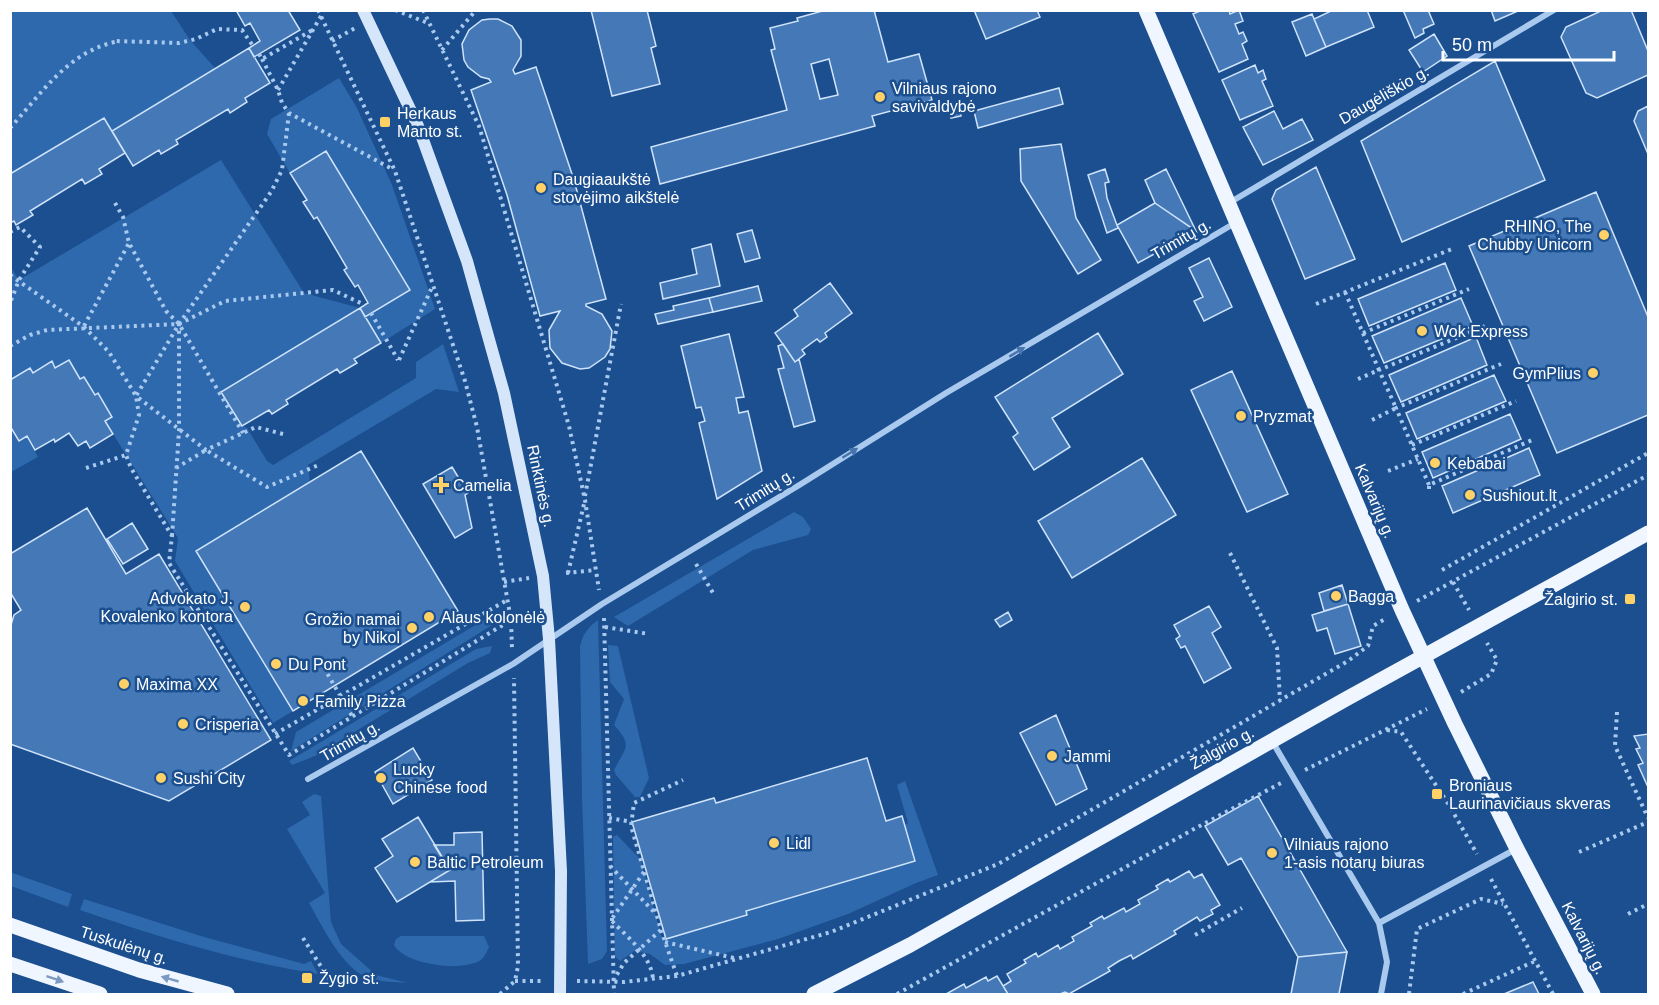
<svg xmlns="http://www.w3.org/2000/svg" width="1659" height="1005" viewBox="0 0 1659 1005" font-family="Helvetica,sans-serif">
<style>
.green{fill:#2e69ad}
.building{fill:#4478b7;stroke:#cfe3fa;stroke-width:1.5;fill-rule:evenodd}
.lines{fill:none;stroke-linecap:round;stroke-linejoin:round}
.path{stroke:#a9c9ee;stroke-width:4;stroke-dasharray:3 4.5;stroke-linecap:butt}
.minor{stroke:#a9c9ee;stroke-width:6}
.secondary{stroke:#d6e6fa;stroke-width:12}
.primary{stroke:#f0f6ff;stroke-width:15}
.oneway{fill:#4674ac}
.oneway2{fill:#7b9ac1}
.poi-dot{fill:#ffd166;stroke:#1b4f8f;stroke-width:2}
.labels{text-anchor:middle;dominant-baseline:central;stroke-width:5;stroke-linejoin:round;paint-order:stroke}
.poi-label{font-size:16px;fill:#fff;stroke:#1b4f8f;text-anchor:start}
.street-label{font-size:16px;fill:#fff;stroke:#1b4f8f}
</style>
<rect width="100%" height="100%" fill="#1b4f8f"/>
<!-- green -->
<path class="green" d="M10,11H171L190,40L215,68L112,131L104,118L11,174Z
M339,78L357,108L392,185L435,309L381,343L365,317L409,289L326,152L290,173L267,134L271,119Z
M221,160L304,293L360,308L221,392L242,426L247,428L267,461L273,465L416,378V362L443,344L459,392L436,389L308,465L310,483L197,551L293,711L273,723L175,561L178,538L105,421L112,416L98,394L95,395L84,377L80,379L68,360L55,368L52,362L33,373L30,368L11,380V268L19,280Z
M10,426L19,440L27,436L38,457L11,472Z
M794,512L803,517L811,529L808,535L753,550L628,626L614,617Z
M499,611L500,620L291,751L296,732Z
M598,620L607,951L602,959L588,964L582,796L580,646C583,634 588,627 598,620Z
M608,645L618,646L649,778L640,797H635L616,775L614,770C626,747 633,746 614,725L624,699L610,682Z
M492,646L490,653L468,663L315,756L292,765L289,761L476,649Z
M905,781L938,875L916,883L848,914L778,939L684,964L665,965L650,954L634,951L620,961L615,956L613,837L617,835L641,860L661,936L666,939L747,916L746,911L915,861L905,825L908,823L897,785Z
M314,794L321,796L331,922L341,944L376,975L408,983C396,982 375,982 366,977C342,967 322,926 309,903L325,893L287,829L310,815L302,802Z
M10,872L72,894L68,907L11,886Z
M84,899L204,937L304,964L311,961L318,974C236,961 158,937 80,910Z
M401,936H484L489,947C487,951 485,956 482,959C465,973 405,965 394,945L396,939Z"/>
<!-- building -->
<path class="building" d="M236,10H288L300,30L254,57L249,48L260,41L250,23L245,26Z
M591,10H647L656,46L651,48L660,84L612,96Z
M826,10H874L888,62L919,54L932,100L872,116L875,126L660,184L651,147L787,110L771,50L775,49L770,28L798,21L797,18ZM829,59L838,95L820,99L811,64Z
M974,10H1037L1040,17L986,39Z
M1202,10H1229L1230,14L1239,10L1243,21L1235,24L1239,34L1243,32L1247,41L1242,44L1248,59L1219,72L1193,14Z
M1367,10L1374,27L1326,47L1314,19L1333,10Z
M1403,10H1428L1434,24L1423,29L1424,33L1415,38Z
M1491,10H1517L1518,11L1495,21Z
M1603,10H1631L1648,51V75L1597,98L1586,93L1561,37L1566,27Z
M1312,14L1326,47L1306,56L1292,22Z
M490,19H498L512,26L521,40V56L513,70L515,74L536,67L574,180L606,299L586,304V306L602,314L612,331L610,349L605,357L589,368L580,369L562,363L550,348L549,330L560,311L540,316L507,195L471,90L491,82L489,79L481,77L468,67L464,60L462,44L469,30L482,20Z
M1434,34L1447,56L1423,72L1409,50Z
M249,48L270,83L245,98L247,102L230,113L228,109L176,140L178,144L161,154L159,150L133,166L112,131Z
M1495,61L1545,180L1402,242L1361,141Z
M1255,65L1258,73L1263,70L1266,79L1262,81L1273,106L1240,120L1222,80Z
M1059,88L1063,104L978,128L974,111Z
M959,106L961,116L951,118L949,108Z
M1648,106V154L1634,121L1638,111Z
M1274,111L1283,129L1302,119L1313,140L1263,165L1243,127Z
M104,118L125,153L99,169L102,174L85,184L82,179L30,211L33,215L16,225L14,221L10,223V174Z
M1061,144L1076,218L1101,260L1078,274L1021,181L1020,149Z
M326,151L410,290L365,317L360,308L368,303L358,285L355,287L344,270L347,268L317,217L314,219L303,202L307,200L290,173Z
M1316,167L1355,259L1305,279L1272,199L1276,190Z
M1105,169L1109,182L1105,183L1107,198L1118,228L1107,233L1088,175Z
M1166,169L1196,231L1155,203L1145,180Z
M1596,192L1648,317V415L1557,453L1469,246Z
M1155,203L1196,231L1138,263L1117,225Z
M752,230L760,258L745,262L737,234Z
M711,244L720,286L663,299L660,283L697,274L692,249Z
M1209,258L1232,307L1204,321L1194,301L1203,297L1189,268Z
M1445,263L1456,290L1369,326L1358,299Z
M830,283L852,313L825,333L827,337L820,342L817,339L802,350L805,354L795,362L775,333L798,316L794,310Z
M758,286L762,301L713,312L709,298Z
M709,298L713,312L658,324L655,314L674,310L673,306Z
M1461,298L1473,326L1384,363L1372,336Z
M360,308L381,343L354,359L357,363L340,373L337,369L286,400L288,404L272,414L269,410L242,426L221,392Z
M1098,333L1123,374L1052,418L1070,447L1034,470L1013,437L1018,433L995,397Z
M729,334L744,397L736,398L739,413L748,411L762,471L717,499L699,423L705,421L701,407L696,408L681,346Z
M1476,337L1487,365L1401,402L1389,375Z
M783,344L795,362L799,359L815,421L794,427L778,369L784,368L778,346Z
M69,360L80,379L84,377L95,395L98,393L112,417L105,421L113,434L90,448L86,441L78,446L69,433L55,442L54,439L35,450L27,436L19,441L10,426V380L30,368L33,373L52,361L55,368Z
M1232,371L1288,494L1247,512L1191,390Z
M1494,375L1506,401L1417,439L1406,413Z
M1510,414L1521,439L1433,478L1422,452Z
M1529,448L1540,475L1453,513L1442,486Z
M361,451L458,611L293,711L196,551Z
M1142,458L1176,515L1072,578L1038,521Z
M452,467L468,493L465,495L472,528L455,538L423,484Z
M87,508L126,574L159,554L271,740L169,801L10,744V628L14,615L21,610L10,592V554Z
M132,523L148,549L123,564L107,539Z
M1342,585L1348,604L1324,611L1319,593Z
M1348,604L1361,646L1335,654L1327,628L1317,631L1312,615Z
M1209,606L1221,627L1212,633L1231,668L1204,683L1185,646L1181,648L1176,639L1180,636L1174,625Z
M1008,612L1012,620L1000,627L995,620Z
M1056,715L1087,789L1056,805L1020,733Z
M1648,734V784L1647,785L1638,765L1643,763L1636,749L1640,748L1634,736Z
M413,748L432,780L393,804L375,772Z
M867,758L886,821L902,816L915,861L746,911L747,915L666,939L632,822L714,798L716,803Z
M1258,796L1347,952L1298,957L1241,858L1228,865L1205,826Z
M418,817L450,870L397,902L375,868L393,856L382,839Z
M482,832L484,920L456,921L455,881L430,882L450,870L434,845H454V833Z
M1189,871L1194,878L1202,874L1220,905L1211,910L1213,914L1200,921L1197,917L1174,931L1176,934L1133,959L1131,955L1119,961L1108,968L1110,971L1069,994L1065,992L1060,994H1008L1003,986L1011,981L1007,974L1026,963L1024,960L1036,953L1038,957L1058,945L1060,949L1074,941L1072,937L1092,926L1090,923L1102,916L1104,919L1124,908L1126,912L1140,904L1138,900L1158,889L1156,886L1168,879L1170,882Z
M1347,952L1339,994H1291L1298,957Z
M997,976L1008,994H946L964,984L966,988L986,977L988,981Z
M1533,982L1539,994H1504Z"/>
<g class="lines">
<!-- path -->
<path class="path" d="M318,10L395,171L465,381L477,427L511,620L512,649
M395,10L428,23
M423,10L479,126L569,426L585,500L599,590
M332,41L355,28
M442,50L476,10
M259,54L262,59L314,29
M262,59L278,90L282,103L289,113L394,170
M278,90L321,16
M10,128C41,94 68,52 115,42L114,41L179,43L196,39L217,29L242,30L253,46
M115,203L123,217L129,243L166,311L179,324L243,433
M10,232L20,227L40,247L19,280L10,303
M10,275L84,327L109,352L136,396L139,415L126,455L131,468L172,536L169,563L289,755L511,620
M1345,292L1379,370L1358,379
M1316,304L1452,249
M371,313L398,360
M84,326L129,243
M1363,333L1469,289
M10,346L30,335L47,330L179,324L225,301L304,293L333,290L365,305
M399,360L433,285
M1372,420L1396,408L1379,370L1485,326
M283,434L256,427L206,450L136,396L179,324L271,192L282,170L289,113
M1412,445L1516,401
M86,468L126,455
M176,468L206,450L267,487L321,464
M1388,471L1418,459
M1429,485L1396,408L1501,364
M1429,489V485L1532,440
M585,496L621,304
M172,536L179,431V324
M1230,553L1277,648L1280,700
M696,564L713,593
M1442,570L1648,453
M566,573L595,570
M568,573L584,504
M504,582L529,578
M1453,582L1469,610
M1417,601L1648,475
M604,618L614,994
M605,627L649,634
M320,661L352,716
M1461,692L1491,674L1497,660L1487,643
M1617,712L1615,746L1648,818
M1387,730L1401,732L1449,805L1477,854
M275,734L507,600
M1305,770L1427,709
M609,818L632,822
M1579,852L1648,822
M610,866L656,914
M644,872L611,920C627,937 651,955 653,979
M1491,879L1553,994
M1628,914L1648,904
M661,930L677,976
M1195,935L1242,908
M303,938L332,984
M665,942L734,958
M515,981H545
M577,981L624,982L677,976L831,932L998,864L1348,661L1368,646L1373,626L1387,618
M613,981L624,963L661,930L631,826L634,803L683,780
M500,994L515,981L518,966L514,678
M897,994L1194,829L1283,782
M1409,994L1417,929L1481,899L1503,904
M1463,994L1535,961"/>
<!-- minor -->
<path class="minor" d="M1229,203L1554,10
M1272,741L1379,923L1387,962L1381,994
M308,779L513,664L602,604L801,484L946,393L1235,223
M1379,923L1516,849"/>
<!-- secondary -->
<path class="secondary" d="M363,10L418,126L467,261L504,393L543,576L549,639L561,871L560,994"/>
<!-- primary -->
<path class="primary" d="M1146,10L1402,610L1455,724L1517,849L1593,994
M10,925L139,970L227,994
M10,964L100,994
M814,994L910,945L1346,699L1648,533"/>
</g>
<!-- one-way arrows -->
<defs><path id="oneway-solid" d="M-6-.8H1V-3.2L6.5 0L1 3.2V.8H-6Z" transform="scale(1.5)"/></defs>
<g class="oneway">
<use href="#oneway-solid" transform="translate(1017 352) rotate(-31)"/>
<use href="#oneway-solid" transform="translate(850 453) rotate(-32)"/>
</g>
<g class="oneway2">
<use href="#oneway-solid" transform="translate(55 979) rotate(19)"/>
<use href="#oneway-solid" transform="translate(170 979) rotate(-164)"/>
</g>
<!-- markers -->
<g class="poi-dot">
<circle cx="880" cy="97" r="6"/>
<rect x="379" y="116" width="12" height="12" rx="3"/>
<circle cx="541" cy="188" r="6"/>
<circle cx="1604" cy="235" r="6"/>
<circle cx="1422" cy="331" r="6"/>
<circle cx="1593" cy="373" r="6"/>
<circle cx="1241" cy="416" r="6"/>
<circle cx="1435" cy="463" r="6"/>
<path d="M438 476h6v6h6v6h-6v6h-6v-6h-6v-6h6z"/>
<circle cx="1470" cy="495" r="6"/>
<circle cx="1336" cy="596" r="6"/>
<rect x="1624" y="593" width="12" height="12" rx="3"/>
<circle cx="245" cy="607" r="6"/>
<circle cx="429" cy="617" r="6"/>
<circle cx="412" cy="628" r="6"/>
<circle cx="276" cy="664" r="6"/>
<circle cx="124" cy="684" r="6"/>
<circle cx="303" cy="701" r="6"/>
<circle cx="183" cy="724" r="6"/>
<circle cx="1052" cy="756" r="6"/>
<circle cx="161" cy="778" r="6"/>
<circle cx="381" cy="778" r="6"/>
<rect x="1431" y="788" width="12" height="12" rx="3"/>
<circle cx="774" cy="843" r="6"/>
<circle cx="1272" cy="853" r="6"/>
<circle cx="415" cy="862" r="6"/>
<rect x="301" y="972" width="12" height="12" rx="3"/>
</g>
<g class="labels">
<!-- poi labels -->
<g class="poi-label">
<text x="892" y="88">Vilniaus rajono<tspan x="892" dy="18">savivaldybė</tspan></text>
<text x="397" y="113">Herkaus<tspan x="397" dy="18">Manto st.</tspan></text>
<text x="553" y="179">Daugiaaukštė<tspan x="553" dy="18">stovėjimo aikštelė</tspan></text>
<text x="1592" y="226" text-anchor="end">RHINO, The<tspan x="1592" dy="18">Chubby Unicorn</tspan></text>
<text x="1434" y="331">Wok Express</text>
<text x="1581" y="373" text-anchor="end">GymPlius</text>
<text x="1253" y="416">Pryzmat</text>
<text x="1447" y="463">Kebabai</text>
<text x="453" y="485">Camelia</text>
<text x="1482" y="495">Sushiout.lt</text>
<text x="1348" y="596">Bagga</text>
<text x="233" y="598" text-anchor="end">Advokato J.<tspan x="233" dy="18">Kovalenko kontora</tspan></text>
<text x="1618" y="599" text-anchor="end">Žalgirio st.</text>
<text x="441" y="617">Alaus kolonėlė</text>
<text x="400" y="619" text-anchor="end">Grožio namai<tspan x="400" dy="18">by Nikol</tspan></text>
<text x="288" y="664">Du Pont</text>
<text x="136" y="684">Maxima XX</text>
<text x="315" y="701">Family Pizza</text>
<text x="195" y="724">Crisperia</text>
<text x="1064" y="756">Jammi</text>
<text x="393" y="769">Lucky<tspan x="393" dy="18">Chinese food</tspan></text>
<text x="173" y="778">Sushi City</text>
<text x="1449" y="785">Broniaus<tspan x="1449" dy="18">Laurinavičiaus skveras</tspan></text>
<text x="786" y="843">Lidl</text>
<text x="1284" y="844">Vilniaus rajono<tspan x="1284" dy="18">1-asis notarų biuras</tspan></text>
<text x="427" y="862">Baltic Petroleum</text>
<text x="319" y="978">Žygio st.</text>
</g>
<!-- street labels -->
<g class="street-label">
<text transform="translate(1384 95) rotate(-30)">Daugėliškio g.</text>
<text transform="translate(1181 239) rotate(-30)">Trimitų g.</text>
<text transform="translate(541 486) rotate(78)">Rinktinės g.</text>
<text transform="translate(765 490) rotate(-32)">Trimitų g.</text>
<text transform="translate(1375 501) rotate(67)">Kalvarijų g.</text>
<text transform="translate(350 741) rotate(-30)">Trimitų g.</text>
<text transform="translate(1222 748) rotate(-29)">Žalgirio g.</text>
<text transform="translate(1584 938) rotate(63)">Kalvarijų g.</text>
<text transform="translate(124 945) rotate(18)">Tuskulėnų g.</text>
</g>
</g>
<!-- border -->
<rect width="1659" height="1005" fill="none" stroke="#ffffff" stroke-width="24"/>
<!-- scale -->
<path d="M1443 51v9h171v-9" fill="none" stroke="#ffffff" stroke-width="3"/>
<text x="1452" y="51" font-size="18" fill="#ffffff" stroke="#1b4f8f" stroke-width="4.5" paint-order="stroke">50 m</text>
</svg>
